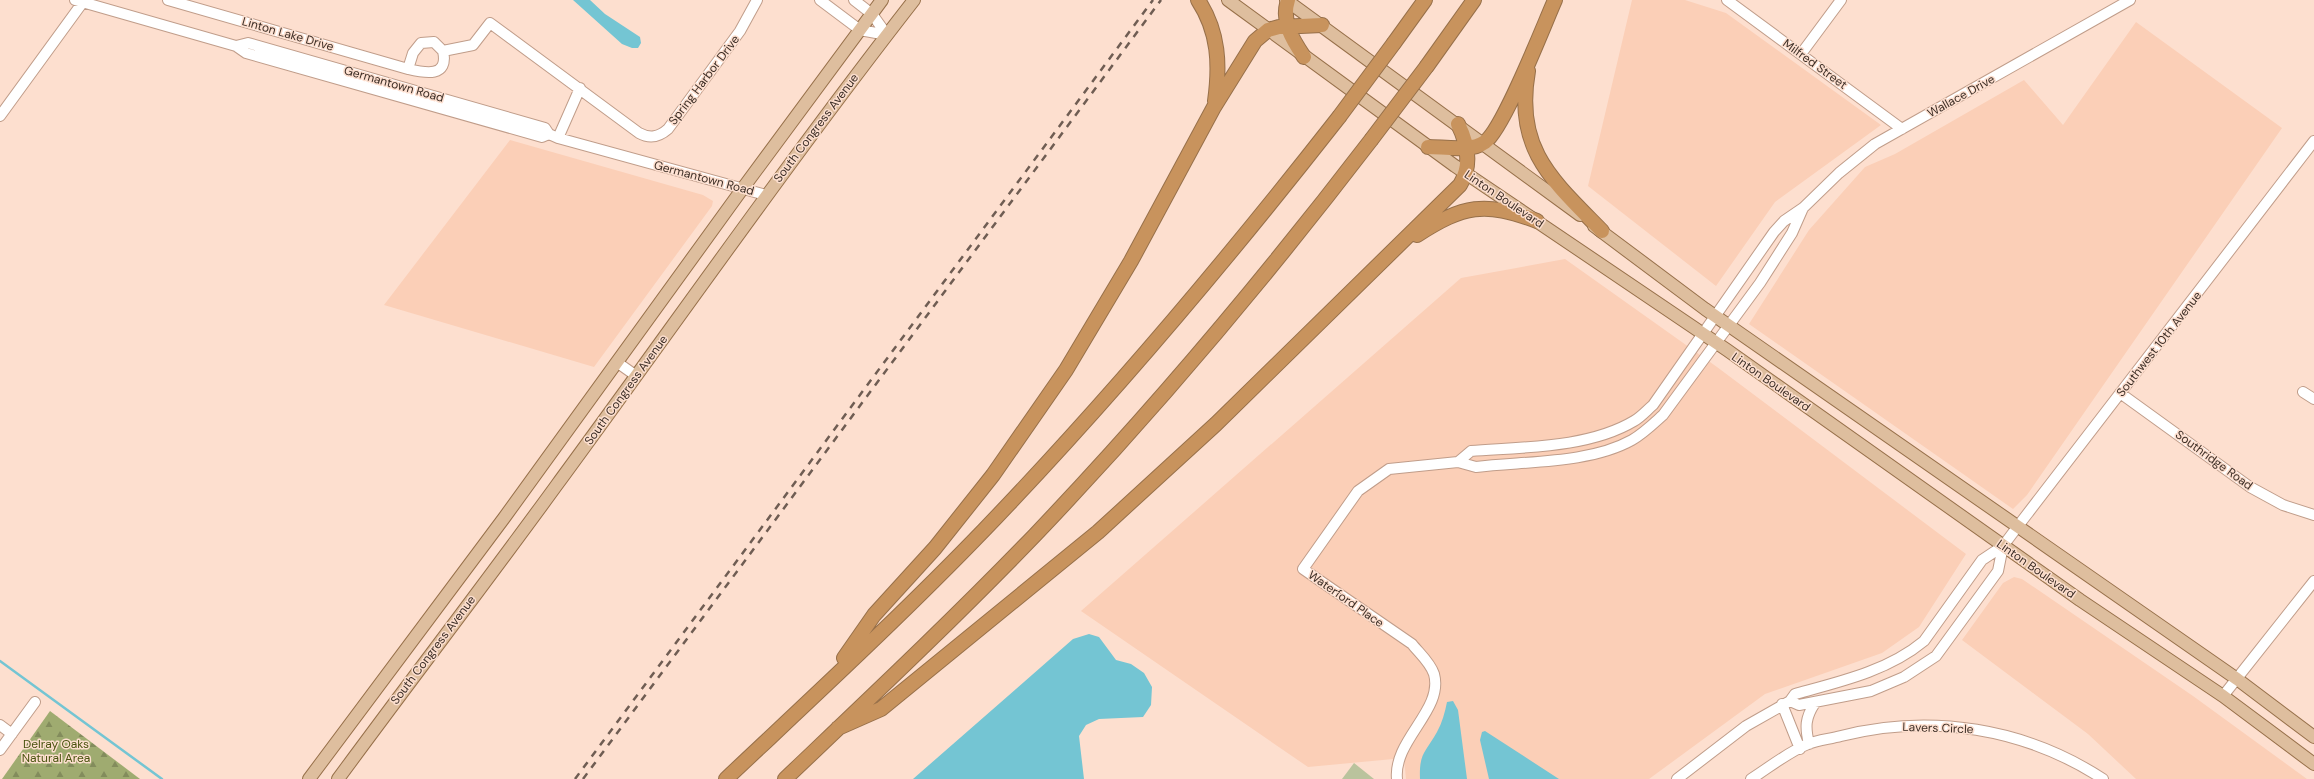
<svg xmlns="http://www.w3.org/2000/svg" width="2314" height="779" viewBox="0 0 2314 779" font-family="'DM Sans',sans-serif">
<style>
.built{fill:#fbcfb7}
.grass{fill:#bac39d}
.forest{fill:url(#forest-firs)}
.water{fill:#74c5d3}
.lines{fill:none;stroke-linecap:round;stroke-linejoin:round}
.stream{stroke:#74c5d3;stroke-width:2.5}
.minor-casing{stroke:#c09d8a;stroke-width:12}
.major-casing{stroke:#97704a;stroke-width:14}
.highway-casing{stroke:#97704a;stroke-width:16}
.minor{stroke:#fff;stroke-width:10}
.major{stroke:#debe9e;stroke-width:12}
.highway{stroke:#c8935d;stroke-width:14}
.rail{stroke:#6f5d53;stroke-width:2.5;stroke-dasharray:7 7;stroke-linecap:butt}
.highway-bridge-casing{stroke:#97704a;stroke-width:16;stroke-linecap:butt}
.highway-bridge{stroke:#c8935d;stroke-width:14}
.labels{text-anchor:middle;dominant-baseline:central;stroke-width:3;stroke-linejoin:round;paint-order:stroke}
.street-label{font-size:12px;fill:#3c2e26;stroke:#fddfcf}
.park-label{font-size:12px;fill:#49530f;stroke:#fddfcf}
</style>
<defs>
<pattern id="forest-firs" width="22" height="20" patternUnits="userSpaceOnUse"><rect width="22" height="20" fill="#9fab70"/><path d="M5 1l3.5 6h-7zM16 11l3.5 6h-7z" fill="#838c5c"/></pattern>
</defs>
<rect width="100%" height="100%" fill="#fddfcf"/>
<!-- built -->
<path class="built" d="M1632,0H1685L1726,13L1881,125L1775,202L1716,286L1588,186Z
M2136,22L2282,128L2027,495L2013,509L1749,324L1809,230L1865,167L1895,154L2024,80L2063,125Z
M510,140L703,195L713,201L712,206L594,367L384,305Z
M1565,259L1717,367L1966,554L1919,627L1882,653L1765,694L1649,779H1406L1404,758L1308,767L1081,611L1461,278Z
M2014,577L2022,579L2193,696L2307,779H2136L2088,734L1962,640L2003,583Z"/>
<!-- grass -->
<path class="grass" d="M1354,763L1374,779H1342Z"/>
<!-- forest -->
<path class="forest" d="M50,711L140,779H2Z"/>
<!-- water -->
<path class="water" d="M573,0H590L605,14L640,37L641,43L638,48H632L622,44Z
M1089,634L1099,637L1116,660L1131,664L1144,673L1152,687L1151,705L1143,717L1099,719L1086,725L1079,736L1084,779H913L1073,639Z
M1453,701L1458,710L1467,779H1420C1419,753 1425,753 1437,732C1442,723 1445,712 1447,702Z
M1485,731L1559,779H1489L1480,740L1482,732Z"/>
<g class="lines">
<!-- stream -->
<path class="stream" d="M0,661L162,779"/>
<!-- minor casing -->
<g class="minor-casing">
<path id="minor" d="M75,0L236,46L246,53L542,137L549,134
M168,0L408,69C425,73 449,78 443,51L434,42L421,43L413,53L408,69
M820,0L860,30L887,35
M854,0L872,14L887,35
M1727,0L1902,129
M236,46L248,43L545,128L549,134L558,138L766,195
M443,51L473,45L490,23L639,133C650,139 659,137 668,129L740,31L757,0
M1801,54L1841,0
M0,116L83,2
M558,138L580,88
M618,363L635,375
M2303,392L2314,399
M2120,393L2250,487L2283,505L2314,515
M1458,462L1471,451C1523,447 1589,448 1634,421C1641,417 1647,410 1653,405L1774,232L1784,221L1803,208L1839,173L1875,144L2130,0
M2223,696L2314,581
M1790,701L1799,705L1871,691L1904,677L1936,656L1998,571L2003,546
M1782,704L1800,749
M0,725L12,734
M1809,744C1805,727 1805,718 1815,703
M0,750L35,702
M1397,779C1393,740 1444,710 1434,674C1430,662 1419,653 1412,644L1303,569L1358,491L1389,469L1458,462L1476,467C1524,461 1589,464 1632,440C1644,433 1653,424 1663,415L1760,283L1792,233L1803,208
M1677,779L1746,726L1790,701L1795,694C1839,682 1888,671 1924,641L1982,560L2003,546L2018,526L2314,141
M1751,779C1770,767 1788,752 1808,744C1818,740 1830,739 1841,736C1931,713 2025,728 2103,779"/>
</g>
<!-- major casing -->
<g class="major-casing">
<path id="major" d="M1228,0L1455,166L1727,350L2080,600L2223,696L2314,764
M1286,0L1580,215
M1594,226L1705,309L2237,679L2314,737
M309,779L504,518L743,188L882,0
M338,779C410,681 484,585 556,486C675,324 790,159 914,0"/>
</g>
<!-- highway casing -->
<g class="highway-casing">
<path id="highway" d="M1198,0C1219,32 1220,65 1215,101
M1288,0C1281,22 1292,39 1304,57
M1394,43L1425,0
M1427,66L1474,0
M1528,71C1514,149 1552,180 1602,231
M1428,147C1445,147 1471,152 1485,142C1504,128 1543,27 1555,0
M1417,235C1464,205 1484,201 1537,221
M844,658L874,615L935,548L993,475L1066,370L1131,261L1214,107L1255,41L1268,30L1279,27L1322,25
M838,728L881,709L1098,532L1216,424L1460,185C1472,165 1468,144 1458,124
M726,779C813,697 901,616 984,530C1110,399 1227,260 1339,117
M785,779C869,699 954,619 1035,535C1154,410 1266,277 1371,140"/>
</g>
<!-- minor -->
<use href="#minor" class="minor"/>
<!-- major -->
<use href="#major" class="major"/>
<!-- highway -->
<use href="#highway" class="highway"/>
<!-- rail -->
<path class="rail" d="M575,779L1153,0
M583,779L1161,0"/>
<!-- highway-bridge casing -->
<g class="highway-bridge-casing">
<path id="highway-bridge" d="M1339,117L1394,43
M1371,140L1427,66"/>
</g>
<!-- highway-bridge -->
<use href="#highway-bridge" class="highway-bridge"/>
</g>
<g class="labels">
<!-- street labels -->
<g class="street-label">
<text transform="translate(288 34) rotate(16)">Linton Lake Drive</text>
<text transform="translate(1815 64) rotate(36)">Milfred Street</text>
<text transform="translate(704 80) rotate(-53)">Spring Harbor Drive</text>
<text transform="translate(394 84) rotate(16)">Germantown Road</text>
<text transform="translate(1961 96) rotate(-29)">Wallace Drive</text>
<text transform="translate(816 128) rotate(-53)">South Congress Avenue</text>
<text transform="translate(704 178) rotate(15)">Germantown Road</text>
<text transform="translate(1504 199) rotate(34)">Linton Boulevard</text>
<text transform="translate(2159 344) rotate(-52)">Southwest 10th Avenue</text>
<text transform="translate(1771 382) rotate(35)">Linton Boulevard</text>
<text transform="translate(626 390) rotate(-54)">South Congress Avenue</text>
<text transform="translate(2214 460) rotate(36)">Southridge Road</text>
<text transform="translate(2036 569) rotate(35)">Linton Boulevard</text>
<text transform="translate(1346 599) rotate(35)">Waterford Place</text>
<text transform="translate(433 650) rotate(-53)">South Congress Avenue</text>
<text transform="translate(1938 728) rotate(2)">Lavers Circle</text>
</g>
<!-- park labels -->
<g class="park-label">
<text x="56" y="744">Delray Oaks<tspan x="56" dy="14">Natural Area</tspan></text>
</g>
</g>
</svg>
